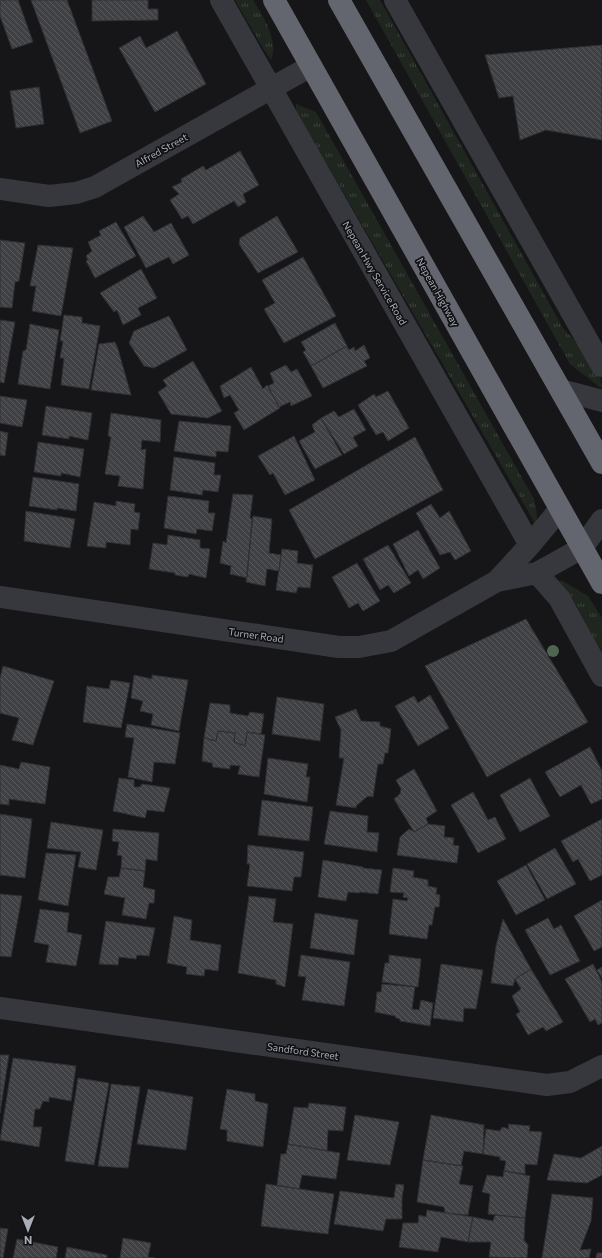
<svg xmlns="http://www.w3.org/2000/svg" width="602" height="1258" viewBox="0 0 602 1258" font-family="Commissioner,sans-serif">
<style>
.grass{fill:url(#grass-tufts)}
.building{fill:url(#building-back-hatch);stroke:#303034}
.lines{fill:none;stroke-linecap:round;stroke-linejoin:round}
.street{stroke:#37383d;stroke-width:22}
.highway{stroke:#63666e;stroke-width:22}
.tree{fill:#506452}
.labels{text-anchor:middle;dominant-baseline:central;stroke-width:3.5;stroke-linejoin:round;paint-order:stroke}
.street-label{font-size:10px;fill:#a8adb8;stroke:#111113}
</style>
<defs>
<pattern id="grass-tufts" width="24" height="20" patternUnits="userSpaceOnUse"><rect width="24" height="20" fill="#1e261f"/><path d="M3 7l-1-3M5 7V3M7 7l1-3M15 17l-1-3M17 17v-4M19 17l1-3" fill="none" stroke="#3c433d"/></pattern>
<pattern id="building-back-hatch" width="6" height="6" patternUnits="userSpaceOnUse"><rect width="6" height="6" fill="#404145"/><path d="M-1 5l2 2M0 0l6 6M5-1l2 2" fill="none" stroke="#595a5e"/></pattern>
</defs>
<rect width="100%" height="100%" fill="#161618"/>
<!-- grass -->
<path class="grass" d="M235,0H253C263,16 279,41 271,60L264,50Z
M366,0H380L563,328C578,346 602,363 602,389L570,364Z
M296,104L316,112L534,499L537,515L536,525L296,111Z
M561,580L588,596L602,618V657L557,584Z"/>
<!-- building -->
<path class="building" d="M0,0H18L33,42L12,49L0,16Z
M31,0H67L112,121L80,133Z
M92,0H148V9H158V20L92,21Z
M177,31L206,84L155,112L119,48L140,36L146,48Z
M602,45V140L546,130L520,140L513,96L499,98L485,55Z
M39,87L44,124L16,128L10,91Z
M240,151L259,185L243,194L246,202L238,207L234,201L193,224L188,216L182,219L170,200L179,194L172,187L182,182L181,179L203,166L206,170Z
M143,216L154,232L171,223L189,255L173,264L169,257L146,268L124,227Z
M277,216L298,252L258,273L239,244L240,238Z
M116,222L136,256L95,278L86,261L88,260L86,256L92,251L88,242L101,235L99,231Z
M0,240L25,243L19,281L15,282L12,308L0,307Z
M38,245L73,248L61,316L32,311L36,286H30Z
M303,257L336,316L284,343L264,309L275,303L262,280Z
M141,269L157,298L138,308L141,315L123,325L117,310L114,312L100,293Z
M64,315L82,317V323L100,326L89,389L61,385L64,358H60L63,341H60Z
M169,316L187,350L154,368L144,366L129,343L134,331Z
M0,320L15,322L4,383L0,382Z
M335,323L347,346L311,366L303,352L306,350L301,342Z
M30,324L59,330L50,389L18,384L23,351L26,350Z
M115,342L118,349L131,395L91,390L99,344Z
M364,345L370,358L364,361L367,366L323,388L311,366L347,346L349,350L354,347L355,351Z
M193,361L222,411L208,418L171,414L158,392L167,386L163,380Z
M286,365L291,372L297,369L312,396L291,406L290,402L279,407L268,386L274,383L270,373Z
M251,367L263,389L267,385L280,408L244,430L234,413L239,410L230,395L224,398L220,386Z
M388,391L409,428L388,441L383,432L376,435L358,405L374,394L376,397Z
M0,396L27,400L22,427L0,423Z
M46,406L92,413L88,440L69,436V439L42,435Z
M354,409L366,430L353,437L358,446L344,454L321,418L334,411L339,417Z
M111,413L161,420L160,442L142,440L141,450L146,449L143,489L118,486L120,476L105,474L111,437L108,436Z
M321,418L342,455L315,469L299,441L315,432L312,425Z
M179,421L231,426L228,452L216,451V457L174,451Z
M0,431L8,433L5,456L0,455Z
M294,436L315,480L285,495L273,473L270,475L258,456Z
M415,437L443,490L315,559L289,510Z
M38,442L84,449L80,477L61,473V476L34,472Z
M174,457L215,463L214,475H221L218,492L203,490L202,495L170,490Z
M33,477L79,484L76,511L57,508V510L29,506Z
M233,494L253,495L250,518L252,519L247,578L230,574L231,566L220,563L223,541L226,543Z
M168,496L209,501L208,513H215L212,531L197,529L196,534L164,528Z
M116,501L135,504L134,512L140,513L138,530L131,529L130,545L106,542V548L87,546L94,502L116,506Z
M431,504L440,518L449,511L471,551L455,560L450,552L440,555L416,513Z
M26,511L75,519L70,548L24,541Z
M253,516L272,519L269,553L281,555L279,571L267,569L265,586L246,582Z
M418,530L440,568L423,579L418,570L409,576L393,544Z
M168,535L200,540V548L210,549L206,578L189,574L188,577L175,575V573L149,569L153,543L167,545Z
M388,545L411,583L394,593L388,585L380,590L363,559Z
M282,549L298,551L297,563L313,565L310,588L298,587L296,593L276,590Z
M357,563L380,601L363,611L358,603L349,608L332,577Z
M526,619L588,722L487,777L425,666Z
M3,666L54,681L33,745L12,740L19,718L0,713V678Z
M134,675L152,679V675L188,680L179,731L151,725L153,714L140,711L143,701L131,698Z
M111,680L130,683L121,728L83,722L87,686L109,689Z
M430,695L449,728L418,746L395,706L414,696L418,703Z
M277,697L324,704L320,741L272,734Z
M210,703L230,705V713L248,716L250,712L264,714L261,734L247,732L245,746L234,742L235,733L218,731L216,741L204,738Z
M356,709L361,721L380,722V726L391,729L388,753H385L383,764H378L373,797L368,796L356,806V808L336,805L344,758H339L341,730L335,717Z
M127,724L180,733L175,764L154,762L152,782L128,777L134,738L125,737Z
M218,731L235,733L234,742L245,746L247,732L265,735L259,777L238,774L240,766L230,765V769L213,767L212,763L202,761L204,738L216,741Z
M590,747L602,771V799L591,804L581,785L560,797L545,772Z
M268,758L308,764L306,777H310L307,802L264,794Z
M21,762L50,767L45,804L9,799V805L0,804V765L19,769Z
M414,769L437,811L426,818L428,824L414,832L394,799L400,794L401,789L396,780Z
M119,778L134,780V787H140L142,784L170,788L164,812L147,810L145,818L113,811Z
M530,778L550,816L520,832L500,795Z
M473,792L488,820L495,817L506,839L478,853L451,805Z
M262,800L313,807L309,841L258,835Z
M330,811L368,816L367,832L379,833L377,852L324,844Z
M0,814L32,819L25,878L0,875Z
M602,819V875L590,881L578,859L573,862L561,841Z
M51,822L103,830L96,870L78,867L81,852L47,848Z
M428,824L445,826L444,837L454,838L453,845L459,846L457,863L397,855L400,837L409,829L414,832Z
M113,829L159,833L157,861L146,859L145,871L121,868L122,856L117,855L119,842L112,841Z
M248,845L304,852L301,877H294L292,891L247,886L250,864H247Z
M555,848L576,884L547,899L527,864Z
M46,853L76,855L68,906L38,900Z
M323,860L363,867V868L382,870L378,894L360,892L359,893L348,892L346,901L318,897Z
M526,865L545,900L516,915L497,881Z
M121,868L145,871L143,887L155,890L154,903H149L146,919L122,915L125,898L104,894L108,877H119Z
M393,868L414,871L413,877L428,880V886L437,888L436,894L440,895L439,907H435L432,925H429L427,939L389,934L393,899L407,901L408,898L403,897L404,893L390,892Z
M0,894L22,896L11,957L0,956Z
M249,896L276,899L273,922L293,924L285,987L276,984V980L238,973Z
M602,900V947L594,951L574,916Z
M40,909L69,913L67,932L82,935L76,966L46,962L49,945L34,942Z
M315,913L358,920L354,955L310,948Z
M174,916L192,920L190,940L221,945L218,971L205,969L204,976L186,974L187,967L167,963Z
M548,918L554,929L561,925L580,961L550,975L525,930Z
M503,919L531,969L515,979L513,986L491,983L496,946Z
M106,921L155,928L149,956L137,955L136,959L119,957L118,965L99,964Z
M301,955L350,962L344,1006L302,1000L306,977L298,976Z
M389,955L421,959L418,987L382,982L385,963H389Z
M441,964L483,970L476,1009L464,1008L463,1022L433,1018Z
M593,964L602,982V1023L598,1025L595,1019L590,1022L565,979Z
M602,967V978L597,970Z
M531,969L563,1022L546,1031L543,1027L528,1035L516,1014L520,1012L512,996L521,989L515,979Z
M382,984L415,987L412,1009L419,1010L421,1000L433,1003L430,1026L400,1021V1019L396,1018L395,1016L375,1012L377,992H381Z
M0,1055H9L0,1113Z
M13,1058L76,1066L71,1101L49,1097V1102L43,1101L40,1109H35L33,1127H42L39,1147L0,1140Z
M78,1078L109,1083L94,1165L65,1161Z
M111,1084L140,1087L128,1168L98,1166Z
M148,1089L193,1097L186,1150L137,1144Z
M227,1089L255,1094V1101L268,1104L263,1147L227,1141V1130L220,1129Z
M309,1103L346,1107L343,1131L328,1130L327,1151L288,1144L294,1107L308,1108Z
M355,1115L399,1122L390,1165L347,1160Z
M431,1115L484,1125L483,1154L464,1151L461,1166L423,1160Z
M508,1124L530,1126L529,1131L542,1132L537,1165L525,1164V1174L504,1171L506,1161L500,1160V1157L483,1154L486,1129L500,1131L502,1127L509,1129Z
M288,1144L340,1153L336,1179L302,1175L299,1189L277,1185L281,1154H286Z
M602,1146V1175L587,1183L547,1180L554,1154L581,1158Z
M423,1160L463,1166L459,1184L473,1186L468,1215L445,1213L444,1207L417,1202Z
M504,1171L530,1176L525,1218L488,1214L490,1194L482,1192L487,1175L503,1177Z
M266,1184L334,1194L328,1234L261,1226Z
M396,1184L404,1185L402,1198V1219H386L383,1231L334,1224L340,1191L394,1198Z
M552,1194L593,1198L591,1221L580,1250L591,1249L589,1258H542Z
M427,1210L473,1217L468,1242L441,1237L438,1252L399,1247L403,1223H418L419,1215L426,1217Z
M495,1215L525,1218L524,1240L528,1245L527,1258L489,1257L491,1242H468L473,1217L493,1221Z
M0,1228L8,1229L3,1258H0Z
M123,1238L151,1243L148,1257L155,1258H120Z
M17,1239L58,1247L56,1258H13Z
M67,1247L107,1255V1258H65Z
M597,1253H602V1258H596Z"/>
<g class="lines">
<!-- street -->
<path class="street" d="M221,0L530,545
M395,0L602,366
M0,189L49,196L76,193L95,187L311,66
M561,390L602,401
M537,573L559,598L602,676
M497,581L530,545L560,509
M0,597L339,647H359L391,641L497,581L537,573L582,548L602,520
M0,1008L547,1085L570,1082L602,1066"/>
<!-- highway -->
<path class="highway" d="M274,0L602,583
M339,0L602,463"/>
</g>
<!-- trees -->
<circle class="tree" cx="553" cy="651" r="6"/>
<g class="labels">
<!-- street labels -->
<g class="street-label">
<text transform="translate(161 150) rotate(-29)">Alfred Street</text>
<text transform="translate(375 273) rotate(60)">Nepean Hwy Service Road</text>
<text transform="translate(438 292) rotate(61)">Nepean Highway</text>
<text transform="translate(256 635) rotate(8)">Turner Road</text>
<text transform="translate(303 1051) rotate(8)">Sandford Street</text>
</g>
</g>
<!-- north arrow -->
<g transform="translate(28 1230) rotate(180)" stroke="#111113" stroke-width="3" paint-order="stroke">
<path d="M0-3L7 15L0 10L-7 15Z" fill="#a8adb8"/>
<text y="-6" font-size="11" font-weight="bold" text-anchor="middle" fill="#a8adb8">N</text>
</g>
</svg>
